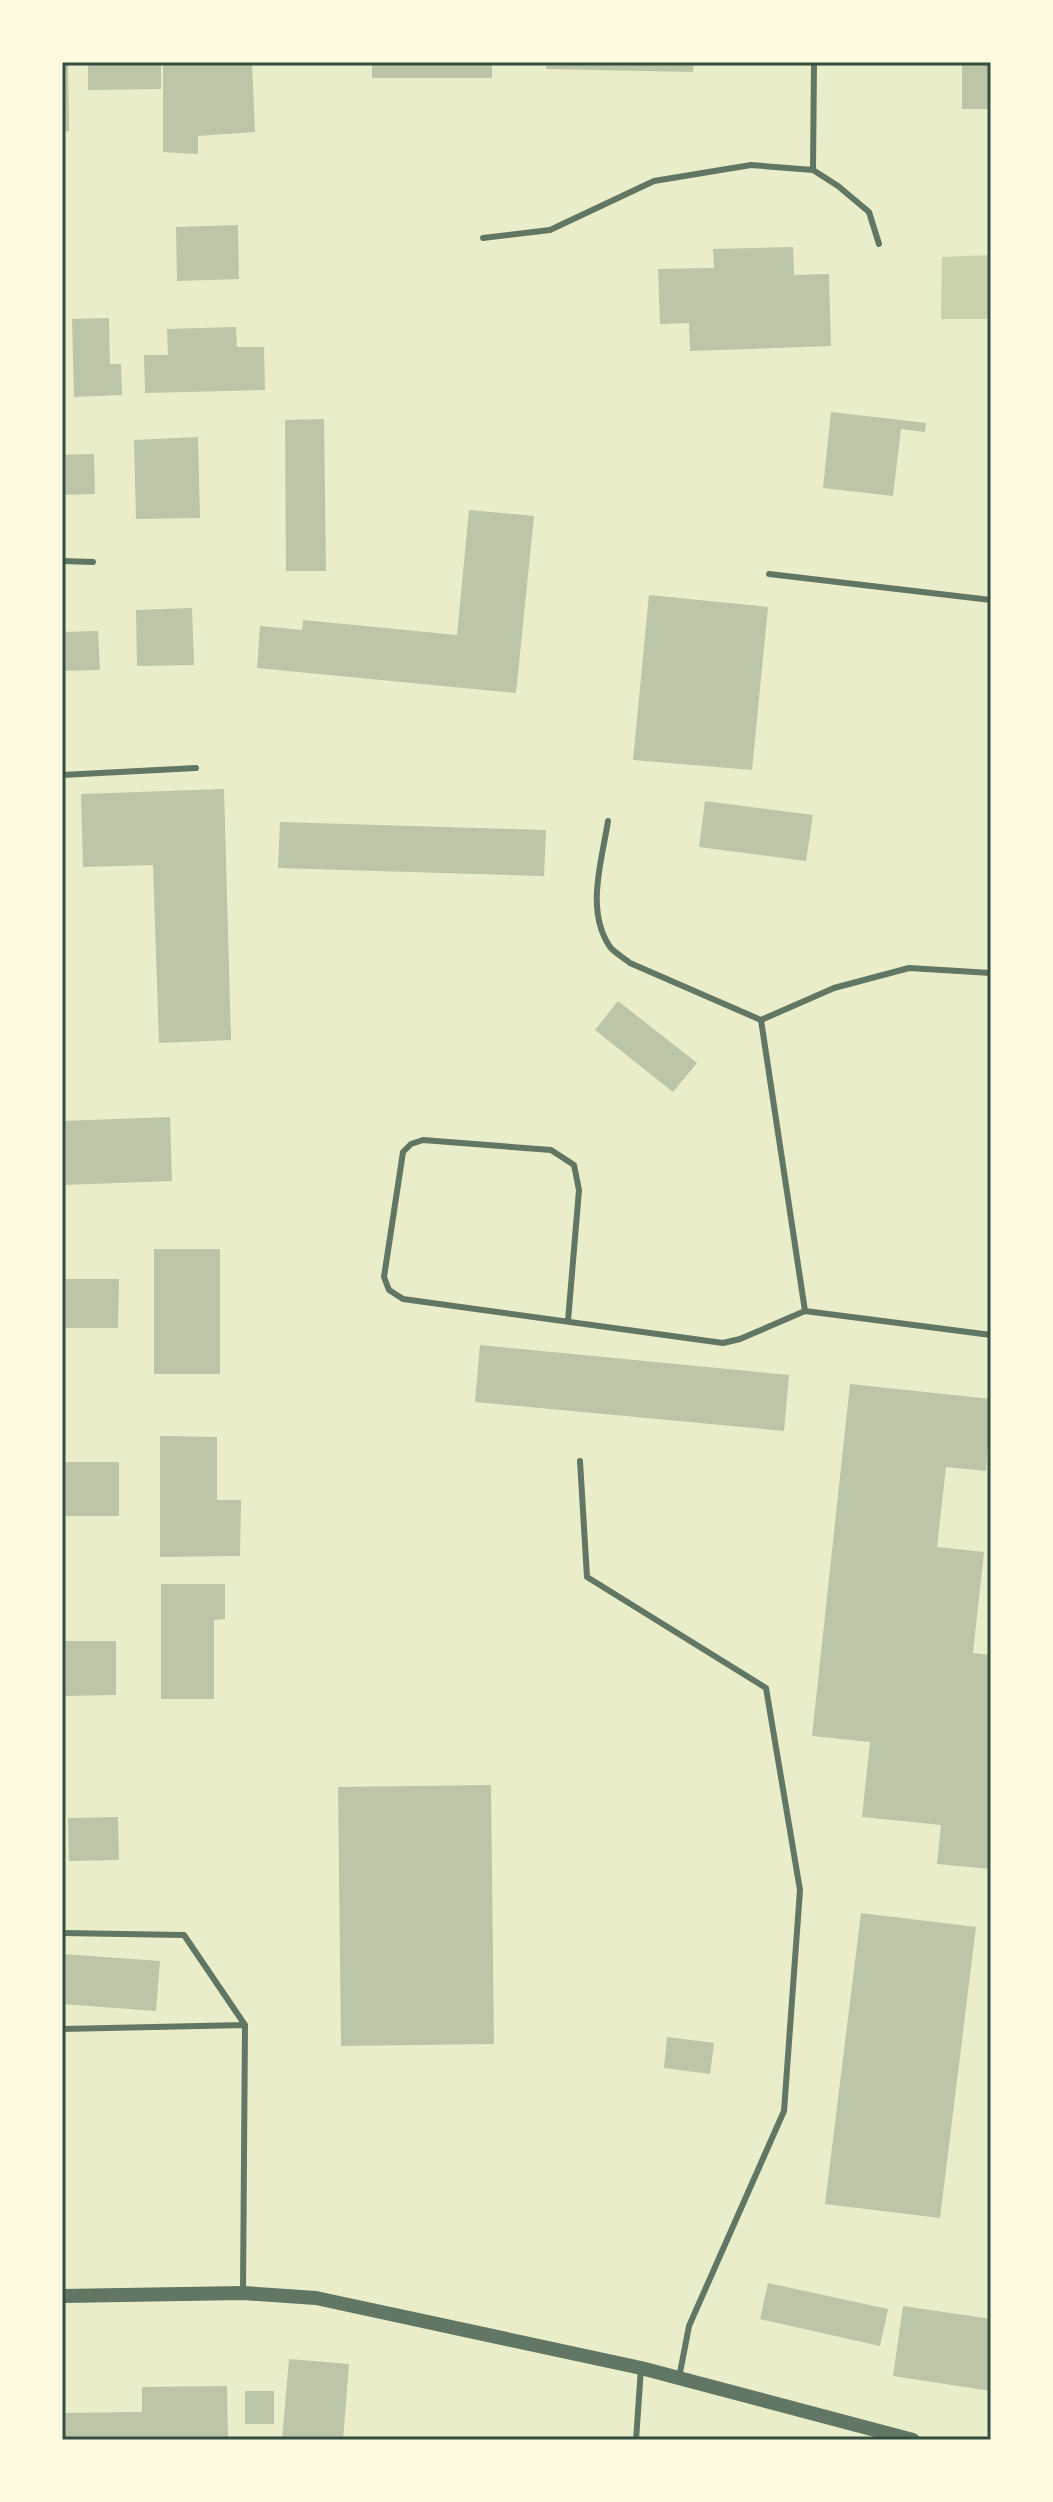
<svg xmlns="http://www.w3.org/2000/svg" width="1053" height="2502" viewBox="0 0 1053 2502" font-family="Bitter,serif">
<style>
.green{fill:#cad2ad}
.building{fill:#bcc5a7}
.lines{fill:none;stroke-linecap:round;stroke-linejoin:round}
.service{stroke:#617663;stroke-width:6}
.tertiary{stroke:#617663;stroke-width:14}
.neatline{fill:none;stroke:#344e41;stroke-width:3}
</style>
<rect width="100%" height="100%" fill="#e9edc9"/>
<!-- green -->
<path class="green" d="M991,255V319H941L942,257Z"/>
<!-- building -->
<path class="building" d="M62,62H68L69,131L62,132Z
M88,62H161V89L88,90Z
M163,62H252L255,132L198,136V154L163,152Z
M372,62H492V78H372Z
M546,62H694L693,72L546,69Z
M962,62H991V109H962Z
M238,225L239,279L177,281L176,227Z
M793,247L794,275L829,274L831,346L690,351L689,323L660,324L658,269L714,268L713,249Z
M109,318L110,364H121L122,395L74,397L72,319Z
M236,327L237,347H264L265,390L145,393L144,355H168L167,329Z
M831,412L926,423L925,432L901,429L893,496L823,488Z
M324,419L326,571H286L285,420Z
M198,437L200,518L136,519L134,440Z
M94,454L95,494L62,495V455Z
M469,510L534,516L516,693L257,668L260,626L302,630L303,620L457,635Z
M649,595L768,607L752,770L633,760Z
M192,608L194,665L137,666L136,610Z
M98,631L100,670L62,671V632Z
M224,789L231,1040L159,1043L153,865L83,867L81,794Z
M705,801L813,815L806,861L699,847Z
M280,822L546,830L544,876L278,868Z
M618,1001L697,1063L673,1092L595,1030Z
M170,1117L172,1181L62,1185V1121Z
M154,1249H220V1374H154Z
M62,1279H119L118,1328H62Z
M480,1345L789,1375L784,1431L475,1402Z
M850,1384L991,1399L986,1471L946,1467L937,1547L984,1552L973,1653L991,1655V1869L937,1864L941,1825L862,1817L870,1742L812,1736Z
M160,1436L217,1437V1500H241L240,1556L160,1557Z
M62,1462H119V1516H62Z
M161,1584H225V1619L214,1620V1699H161Z
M62,1641H116V1695L62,1696Z
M491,1785L494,2044L341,2046L338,1787Z
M118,1817L119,1860L69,1861L68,1818Z
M861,1913L976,1927L940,2218L825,2204Z
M62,1954L160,1961L156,2011L62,2004Z
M667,2037L714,2043L710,2074L664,2068Z
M768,2283L888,2309L880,2346L760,2319Z
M903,2306L991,2319V2391L893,2376Z
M289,2359L349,2364L343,2440H282Z
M227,2386L228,2440H62V2413L142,2412V2387Z
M245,2391H274V2424H245Z"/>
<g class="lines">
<!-- service -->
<path class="service" d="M813,170L838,186L869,212L879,244
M483,238L550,230L654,181L751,165L813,170L814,62
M62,561L93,562
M769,574L991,600
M62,775L196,768
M608,821C602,861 585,910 610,947C615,953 624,958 630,963L761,1020L805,1311L991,1335
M761,1020L834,988L909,968L991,973
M568,1321L579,1190L574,1165L551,1150L423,1140L411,1144L403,1152L384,1277L389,1290L403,1299L723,1343L740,1339L805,1311
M580,1461L587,1577L766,1688L800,1890L784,2111L689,2326L679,2378
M62,1933L184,1935L245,2025
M62,2029L245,2025L243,2293
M636,2440L641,2368"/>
<!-- tertiary -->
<path class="tertiary" d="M62,2296L243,2293L316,2298L641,2368L913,2440"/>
</g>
<!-- border -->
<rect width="1053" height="2502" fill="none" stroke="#fefae0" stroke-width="128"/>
<rect x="64" y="64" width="925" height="2374" class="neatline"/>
</svg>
